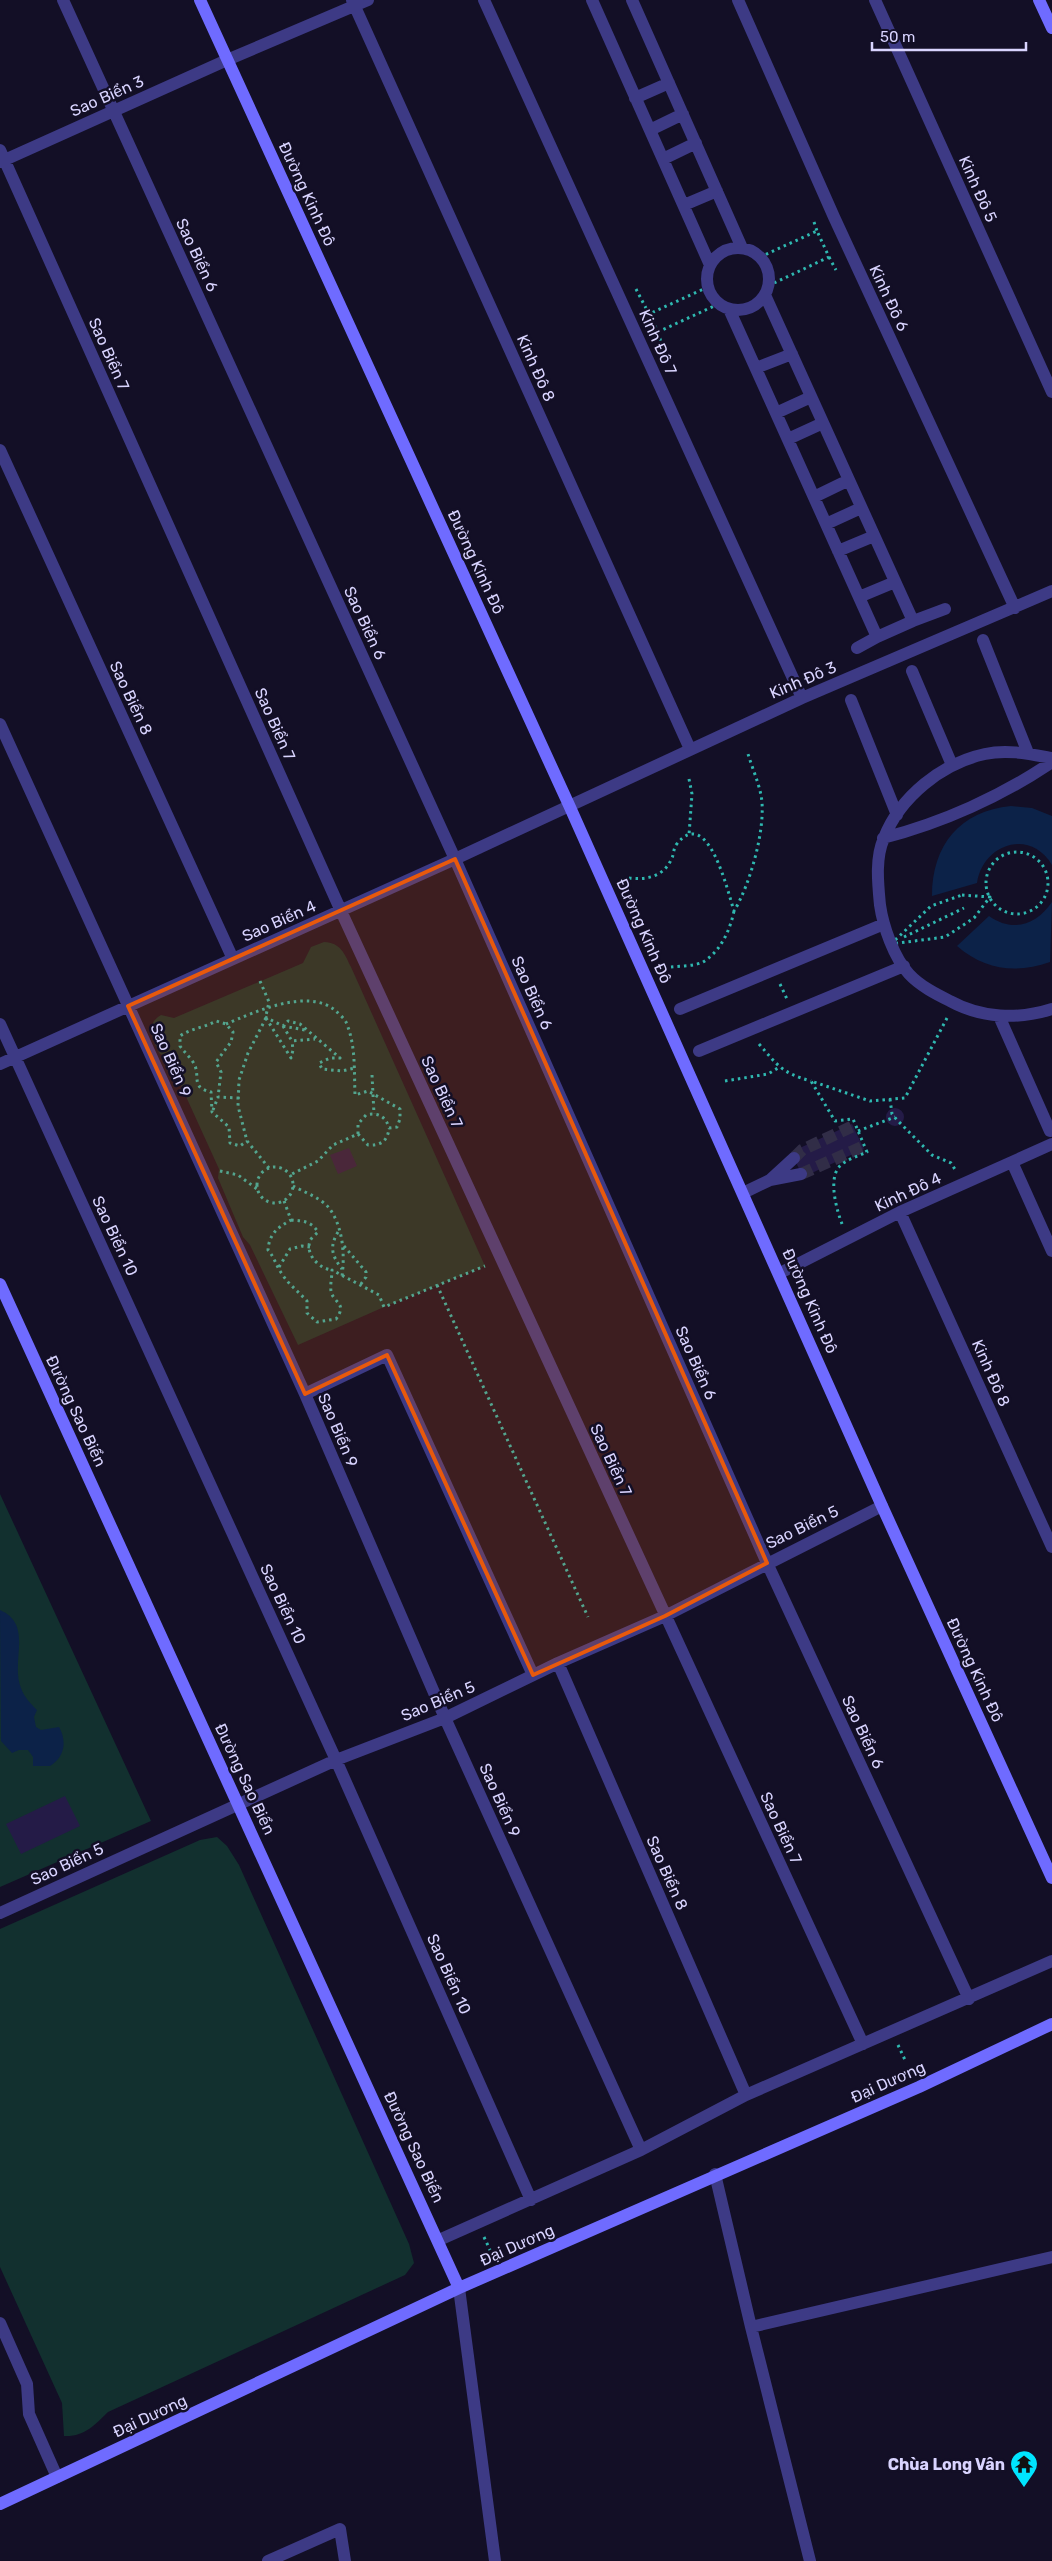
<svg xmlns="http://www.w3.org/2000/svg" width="1052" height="2561" viewBox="0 0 1052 2561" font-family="Rubik,sans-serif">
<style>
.green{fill:#12302f}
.water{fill:#0c2248}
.building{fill:#241b47}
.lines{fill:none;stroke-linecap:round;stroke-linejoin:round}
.street-tunnel{stroke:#312d47;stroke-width:12;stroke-dasharray:12 6;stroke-linecap:butt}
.path{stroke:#2fb8b0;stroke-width:3;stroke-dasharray:2.5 4;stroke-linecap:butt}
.street{stroke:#3d3a85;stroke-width:12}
.secondary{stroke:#6f6bff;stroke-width:12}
.marked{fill:#e8590c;fill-opacity:0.2;stroke:#e8590c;stroke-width:4;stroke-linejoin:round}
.labels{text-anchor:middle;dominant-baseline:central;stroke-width:5;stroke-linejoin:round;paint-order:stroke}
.street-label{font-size:16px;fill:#d9d4ff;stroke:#130f26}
.poi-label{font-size:16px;font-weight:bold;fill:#d9d4ff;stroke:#130f26;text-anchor:end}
</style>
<rect width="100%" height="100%" fill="#130f26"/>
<!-- green -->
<path class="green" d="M324,942C341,943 344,953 351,967L485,1266L384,1307L298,1345L250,1245L243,1237L218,1178L219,1169L168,1057L160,1054C153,1040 144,1025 161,1015L174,1018L303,963L311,947Z
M0,1494L151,1821L0,1887Z
M217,1837L227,1846L239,1865L409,2244L414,2263L405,2275L108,2412C95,2425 84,2437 64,2436L62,2403L0,2267V1929L200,1840Z"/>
<!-- water -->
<path class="water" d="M1011,806L1032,808L1052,816V865C1030,828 983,844 977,883L932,896C932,845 960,811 1011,806Z
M1052,902L1050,962C1016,974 985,970 957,946L989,916C1013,933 1036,925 1052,902Z
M0,1610C34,1625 10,1661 21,1688C24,1697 31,1704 37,1710L34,1717L36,1727L41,1730L59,1727C67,1741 65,1757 50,1766H33V1757L28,1750H19L12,1753L1,1741Z"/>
<!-- building -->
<path class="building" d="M886 1117a9 9 0 1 1 18 0a9 9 0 1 1-18 0Z
M852,1124L864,1149L803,1177L791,1152Z
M349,1148L357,1166L338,1174L330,1155Z
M65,1796L80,1826L21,1854L6,1824Z"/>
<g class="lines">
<!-- street-tunnel -->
<path class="street-tunnel" d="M794,1158L802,1150L853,1126
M801,1174L862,1147"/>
<!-- path -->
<path class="path" d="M814,222L817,231
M760,257L817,231L829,257L774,283
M829,257L836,270
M708,287L649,314L658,332L714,306
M636,289L649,314
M658,332L663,349
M689,779L692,794L689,835
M986 883a31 31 0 1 1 62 0a31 31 0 1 1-62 0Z
M629,878C646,880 663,877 671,860C674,855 673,850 676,845C708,803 728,893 734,911C750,885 767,826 761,795C758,781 752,767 748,754
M962,895L990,897L974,918L945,937L891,944L931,906Z
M904,937L964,908
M671,967C681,966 695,966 703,962C721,951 730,930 734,911
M260,981L269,1002L265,1020L248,1053L239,1080L238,1106L247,1141L269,1168
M780,984L787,999
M265,1017L283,1026L288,1021L300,1024L340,1058H330L319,1063L322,1069L342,1071L355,1068
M266,1018L291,1058L293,1050L292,1041
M226,1024C255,1012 308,987 336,1011C339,1014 344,1018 346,1022C356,1045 354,1071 355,1095L368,1091L400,1109V1119L397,1127L389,1128C386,1116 377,1112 366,1115L358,1124V1134L333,1145L318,1161L290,1175
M283,1026L292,1041L315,1039
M283,1026L305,1030
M759,1044C778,1066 782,1073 811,1081
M372,1075L374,1114
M725,1081L768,1074L778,1068
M239,1098L218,1097L221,1072L216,1062L231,1042L233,1032L226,1024L216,1021C204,1028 191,1028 180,1036V1046C184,1052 189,1056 193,1062C202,1076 189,1087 211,1092L212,1112L229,1127L230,1143L240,1146L247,1141
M890,1099L892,1114L897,1120L932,1155L951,1163L956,1171
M213,1110L218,1097
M858,1131L895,1117
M358,1134L368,1145C380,1146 388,1141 389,1128
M257 1185a18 18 0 1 1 36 0a18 18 0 1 1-36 0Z
M220,1171L238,1175L257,1189
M293,1186C304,1192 321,1198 329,1208C343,1226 345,1255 342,1276
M284,1201L291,1220C278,1227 269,1234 268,1250C275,1258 276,1266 282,1274C289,1285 299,1292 307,1301V1313L317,1322L336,1319C348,1303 333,1303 331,1291C330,1285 332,1277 332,1270L379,1295L384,1307L485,1266
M291,1220C303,1221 311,1221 318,1232C316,1234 311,1238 310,1241C305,1255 320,1269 332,1270
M842,1224C837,1211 828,1180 839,1167C845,1160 858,1156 867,1152L853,1119L835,1121L811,1081L870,1101L905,1098L947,1018
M338,1232C329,1247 332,1256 342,1269
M344,1246L366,1272V1277L361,1284
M279,1267L290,1249L302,1246L310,1247
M437,1285L588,1617
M898,2045L906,2062
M484,2237L490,2250"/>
<!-- street -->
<path class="street" d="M63,0L455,859L767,1563L969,1999
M352,0L690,749
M484,0L802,698
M592,0L710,265
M632,0L742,248
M738,0L834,217L1015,608
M875,0L1052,392
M635,98L669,83
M650,130L683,114
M0,150L341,911L863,2044
M663,159L696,143
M0,162L227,60L368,0
M684,205L717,191
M707 279a31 31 0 1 1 62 0a31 31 0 1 1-62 0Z
M729,309L877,637L913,621L765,295
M756,368L792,354
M776,413L811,397
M788,439L823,423
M0,450L233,959
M814,497L849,480
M826,524L861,508
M838,551L874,536
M859,597L895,582
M913,621L945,609
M983,640L1028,753
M857,648L877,637
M912,671L952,765
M851,700L897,815
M0,724L305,1394L445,1718L641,2150
M1052,758C1030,754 1007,749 985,754C942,763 900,797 884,838C875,858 878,884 880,905C883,926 894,958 909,974C920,986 936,994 950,1001C981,1018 1018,1020 1052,1009
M883,838C942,823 1002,796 1052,762
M680,1009L884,924
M999,1016L1050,1131
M0,1024L336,1760L531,2200
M699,1051L904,966
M0,1064L455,859L802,698L1052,591
M1012,1162L1052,1251
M770,1180L794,1158
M743,1193L770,1180L801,1174
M900,1212L1052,1547
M780,1273L900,1212L1052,1144
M305,1394L387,1355L533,1675
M558,1663L746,2095
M0,1913L336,1760L445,1718L558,1663L665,1616L882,1506
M715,2174L751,2327L810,2561
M439,2240L641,2150L746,2095L1052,1961
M459,2288L495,2561
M0,2323L27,2384L29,2414L57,2477
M751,2327L1052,2257
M268,2561L340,2529L345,2561"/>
<!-- secondary -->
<path class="secondary" d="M200,0L569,805L882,1506L1052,1878
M1039,0L1052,28
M0,1284L459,2288
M0,2504L459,2288L919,2087L1052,2024"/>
</g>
<!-- marked area -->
<path class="marked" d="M455,859L767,1563L665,1616L533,1675L387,1355L305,1394L128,1006Z"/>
<!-- icons -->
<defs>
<g id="temple-pin" transform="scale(1.4375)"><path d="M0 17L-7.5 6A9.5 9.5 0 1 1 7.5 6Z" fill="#00e5ff" stroke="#130f26"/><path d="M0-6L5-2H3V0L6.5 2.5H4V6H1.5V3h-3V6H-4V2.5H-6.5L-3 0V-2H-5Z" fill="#111"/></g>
</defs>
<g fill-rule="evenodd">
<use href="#temple-pin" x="1024" y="2464"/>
</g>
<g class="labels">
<!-- street labels -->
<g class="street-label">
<text transform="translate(107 96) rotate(-24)">Sao Biển 3</text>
<text transform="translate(978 189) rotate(66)">Kinh Đô 5</text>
<text transform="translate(307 194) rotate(65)">Đường Kinh Đô</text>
<text transform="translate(197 255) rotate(65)">Sao Biển 6</text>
<text transform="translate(889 298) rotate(65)">Kinh Đô 6</text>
<text transform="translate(658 342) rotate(66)">Kinh Đô 7</text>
<text transform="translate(109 354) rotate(66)">Sao Biển 7</text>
<text transform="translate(536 368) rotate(66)">Kinh Đô 8</text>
<text transform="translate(476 562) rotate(65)">Đường Kinh Đô</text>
<text transform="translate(365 623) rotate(65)">Sao Biển 6</text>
<text transform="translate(803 680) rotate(-23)">Kinh Đô 3</text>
<text transform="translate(131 698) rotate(65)">Sao Biển 8</text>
<text transform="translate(275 724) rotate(66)">Sao Biển 7</text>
<text transform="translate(279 921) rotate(-24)">Sao Biển 4</text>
<text transform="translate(644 931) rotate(66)">Đường Kinh Đô</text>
<text transform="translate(532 993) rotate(66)">Sao Biển 6</text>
<text transform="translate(171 1060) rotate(66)">Sao Biển 9</text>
<text transform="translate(442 1092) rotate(65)">Sao Biển 7</text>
<text transform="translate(908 1192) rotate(-25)">Kinh Đô 4</text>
<text transform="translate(115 1236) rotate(65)">Sao Biển 10</text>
<text transform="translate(810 1301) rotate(66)">Đường Kinh Đô</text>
<text transform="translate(696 1363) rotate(66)">Sao Biển 6</text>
<text transform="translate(991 1373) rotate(66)">Kinh Đô 8</text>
<text transform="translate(76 1411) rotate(65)">Đường Sao Biển</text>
<text transform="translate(338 1430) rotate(67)">Sao Biển 9</text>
<text transform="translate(611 1460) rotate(65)">Sao Biển 7</text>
<text transform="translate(802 1527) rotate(-26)">Sao Biển 5</text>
<text transform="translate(283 1604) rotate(65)">Sao Biển 10</text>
<text transform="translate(975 1670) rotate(65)">Đường Kinh Đô</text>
<text transform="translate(438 1701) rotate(-23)">Sao Biển 5</text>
<text transform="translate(863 1732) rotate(65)">Sao Biển 6</text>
<text transform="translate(245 1779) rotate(65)">Đường Sao Biển</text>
<text transform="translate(500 1800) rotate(66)">Sao Biển 9</text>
<text transform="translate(781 1828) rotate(65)">Sao Biển 7</text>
<text transform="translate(67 1864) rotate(-25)">Sao Biển 5</text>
<text transform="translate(667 1873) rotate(66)">Sao Biển 8</text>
<text transform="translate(449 1974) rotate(66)">Sao Biển 10</text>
<text transform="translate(888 2082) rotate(-24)">Đại Dương</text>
<text transform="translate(414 2147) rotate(65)">Đường Sao Biển</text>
<text transform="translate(517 2245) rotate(-24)">Đại Dương</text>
<text transform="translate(150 2416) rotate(-25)">Đại Dương</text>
</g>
<!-- poi labels -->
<g class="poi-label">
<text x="1005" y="2464">Chùa Long Vân</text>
</g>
</g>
<!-- scale -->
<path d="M872 42v8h154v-8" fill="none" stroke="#d9d4ff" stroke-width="2.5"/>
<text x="880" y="42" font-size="15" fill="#d9d4ff" stroke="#130f26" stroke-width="4" paint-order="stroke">50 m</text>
</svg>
